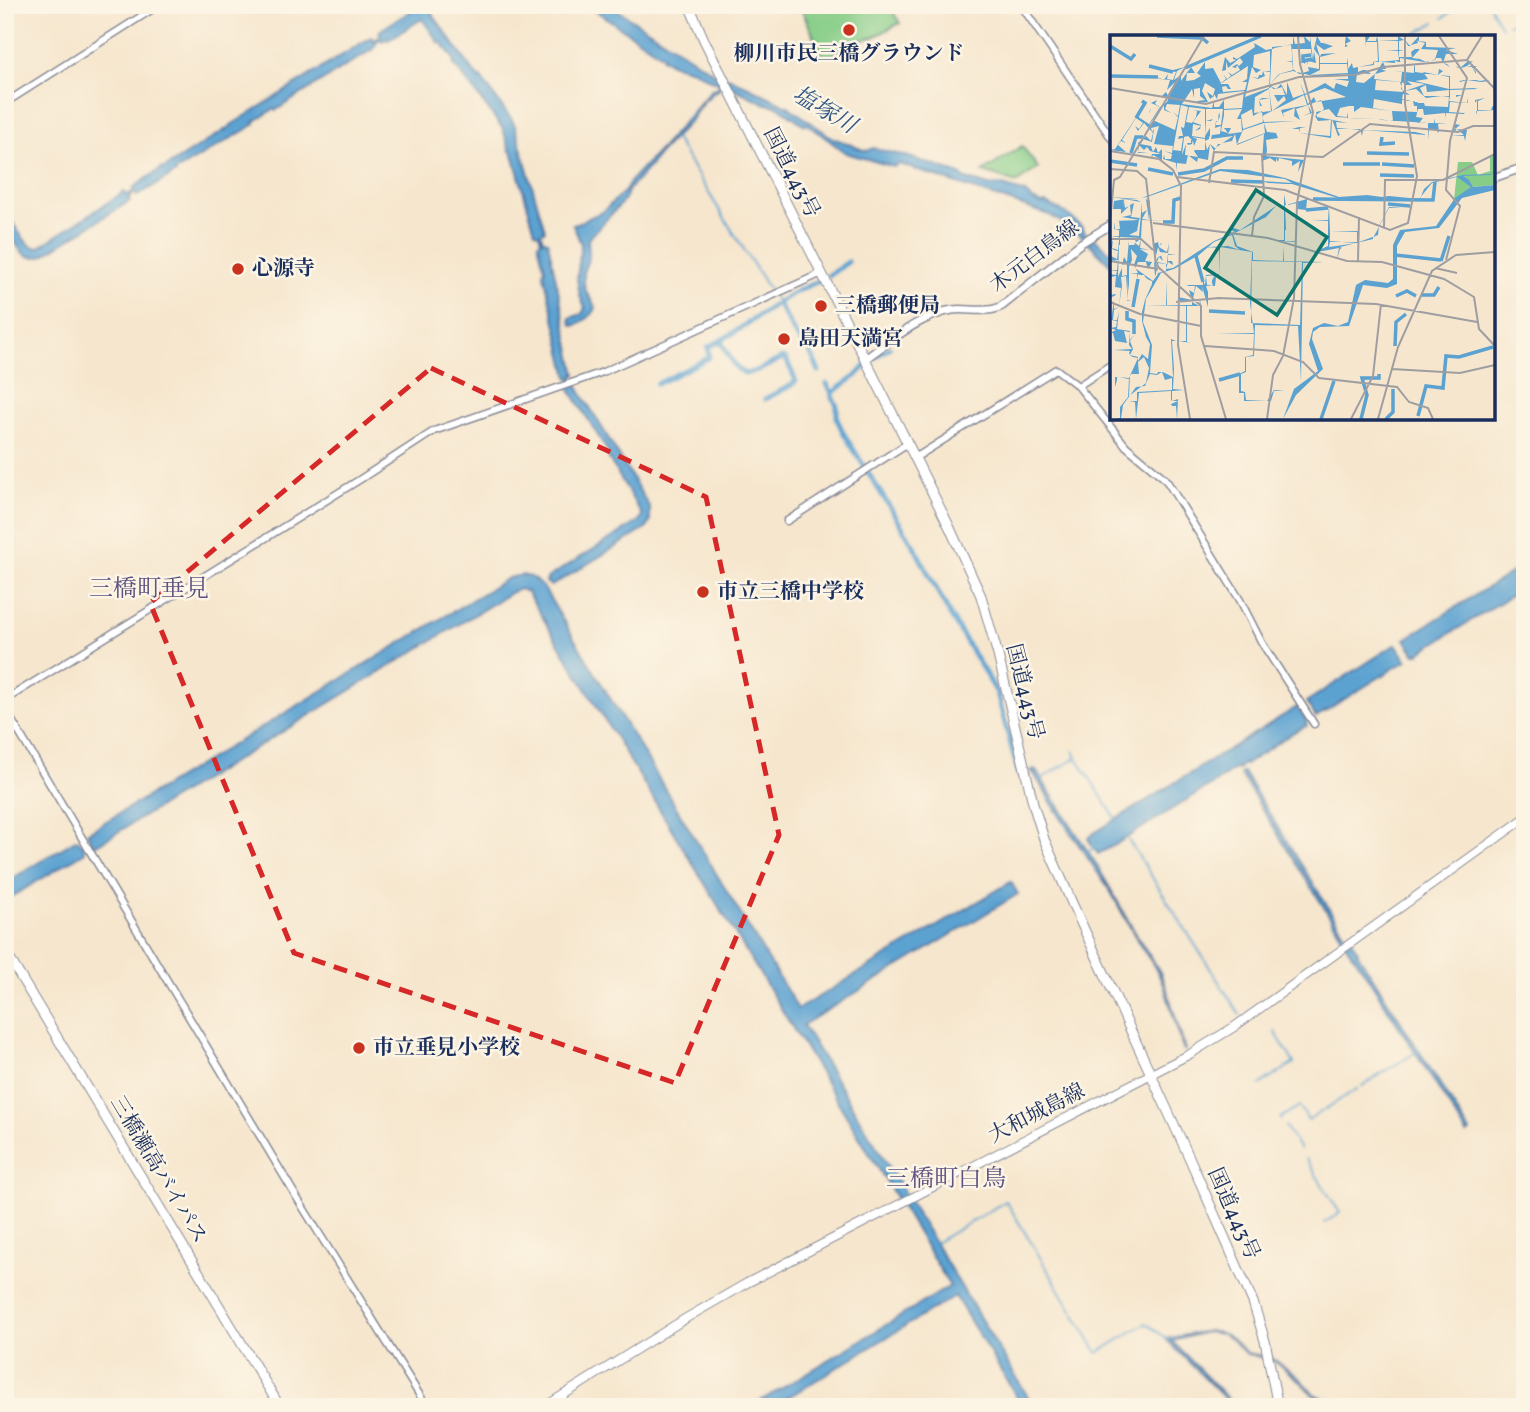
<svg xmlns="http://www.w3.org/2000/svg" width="1530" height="1412" viewBox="0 0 1530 1412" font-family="Vollkorn,'Noto Serif JP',serif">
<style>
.green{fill:#87cd88;stroke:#517e73;stroke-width:2}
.water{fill:#5ba2d1;stroke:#3b6898;stroke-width:2}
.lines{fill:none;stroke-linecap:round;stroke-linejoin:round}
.stream{stroke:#5ba2d1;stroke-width:2}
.canal{stroke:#5ba2d1;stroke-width:5}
.tertiary-casing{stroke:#888a96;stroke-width:9}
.secondary-casing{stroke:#888a96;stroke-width:10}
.primary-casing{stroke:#888a96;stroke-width:10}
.trunk-casing{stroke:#888a96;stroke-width:11}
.tertiary{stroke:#fff;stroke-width:6}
.secondary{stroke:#fff;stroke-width:7}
.primary{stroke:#fff;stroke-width:8}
.trunk{stroke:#fff;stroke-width:9}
.marked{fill:none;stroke:#d62828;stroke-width:5;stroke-dasharray:14 9;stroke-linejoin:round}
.poi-dot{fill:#c8321e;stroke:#fcf5e5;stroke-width:2.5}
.labels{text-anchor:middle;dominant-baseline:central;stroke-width:5;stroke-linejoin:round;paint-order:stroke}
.poi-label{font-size:21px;font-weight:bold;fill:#1b2f5e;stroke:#fcf5e5;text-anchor:start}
.street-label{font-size:21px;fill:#1b2f5e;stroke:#fcf5e5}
.water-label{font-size:23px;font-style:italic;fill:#315786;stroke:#fcf5e5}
.quarter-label{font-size:24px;fill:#5d5281;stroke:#fcf5e5}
.inset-river{fill:none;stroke:#5ba2d1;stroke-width:3.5}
.inset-road{fill:none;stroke:#9e9da1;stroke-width:2}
.view{fill:#0f766e;fill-opacity:0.15;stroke:#0f766e;stroke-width:3.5}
.inset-edge{fill:none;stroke:#1b2f5e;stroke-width:3.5}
</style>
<rect width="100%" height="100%" fill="#fcf5e5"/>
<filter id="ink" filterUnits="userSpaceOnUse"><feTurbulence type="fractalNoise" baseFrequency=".0143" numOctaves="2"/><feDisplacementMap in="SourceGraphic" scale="14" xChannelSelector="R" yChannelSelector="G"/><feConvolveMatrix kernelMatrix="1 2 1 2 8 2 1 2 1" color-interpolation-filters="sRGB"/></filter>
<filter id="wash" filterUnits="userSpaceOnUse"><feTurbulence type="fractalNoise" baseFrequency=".00686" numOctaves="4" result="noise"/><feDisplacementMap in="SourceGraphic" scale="28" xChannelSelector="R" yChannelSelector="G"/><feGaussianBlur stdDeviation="1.57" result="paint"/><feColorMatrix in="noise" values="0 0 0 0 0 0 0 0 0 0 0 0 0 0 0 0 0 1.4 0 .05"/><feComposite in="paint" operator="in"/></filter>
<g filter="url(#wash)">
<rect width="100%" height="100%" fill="#f6e6cd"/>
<!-- green -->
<path class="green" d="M889,5L900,23L874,37L853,42L832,55L823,56L800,6Z
M1022,146L1038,168L1016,183L983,172Z"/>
<!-- water -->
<path class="water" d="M412,5H426L479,79L481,78L512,120L515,126L545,230L541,233L543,240H546L548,242L576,375L573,376L575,385H578L579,389L650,508V522L647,528L551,586L546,582L548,580L547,578L639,521L642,515L609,459L608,452L569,388L572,386L570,377H568L543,271L545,270L538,243L541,241L539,233L535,232L512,151H510L503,129L453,63L455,61L441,42L439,43L422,19L388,40L387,38L383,41L381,39L375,42L376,45L372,48L373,49L276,110L274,109L254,122L255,124L176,171V173L137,196L135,193L128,198L130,201L50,251C44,257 31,260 23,253C19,250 14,240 11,234H9L5,229V210C14,223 30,260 45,243L124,192L127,195L134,191L133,188L162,168L163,169L231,126V125L371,37L374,40L381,35L379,32L382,29L414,9Z
M587,5H610L716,74L730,78L788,106L834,139C846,141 855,148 867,151L873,148L909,157L957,173L966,179L989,186L1000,185L1025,193L1034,201L1042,204L1046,203L1066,213L1083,228L1085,233L1092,239H1095L1112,254V266L1083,237L1070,227L1049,215L899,164L894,167L846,153L807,124L805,125L777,106L766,104L733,88L711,80L693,70L675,65L662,58L663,56Z
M719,86L720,89L712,93V94L703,102L690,121L658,155L652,164L630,188L621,204L588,239L589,257L584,270V283L586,291L596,308C592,317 583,321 574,326L571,324L570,318L582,314L585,308L580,296L577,279L581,244L573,225L602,212L625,191L632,179L665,144L711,90Z
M1525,564V587L1417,654H1415L1405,639Z
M522,575L531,577L543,587L798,1009L1011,882L1018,894L803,1025L1034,1407H1023L955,1296L772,1407H751L950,1286L527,592L520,589L512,592L95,846L92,842L83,847L85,852L5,901V883L77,839L81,844L90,839L87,833L508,578Z
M1396,644L1407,660L1316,717L1306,702Z
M1297,707H1298L1308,723L1306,724L1307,726C1296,728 1260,755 1245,765L1243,764L1240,766V768L1237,770L1236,768L1212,785L1188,799L1115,845L1098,854L1088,839L1094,833Z
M1035,769L1098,867L1137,936L1160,972L1168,992L1185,1050H1184L1182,1045L1164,985L1153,964L1141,947L1112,894L1059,815L1033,772H1030V771Z
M1243,772L1345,934H1347L1358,951L1357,952L1470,1132L1467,1134L1353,954H1352L1341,937L1342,936L1240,774Z
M1208,1331L1224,1334L1232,1339L1247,1353L1273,1359L1300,1378L1314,1394L1343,1407H1338L1313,1395L1300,1381L1274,1361L1246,1354L1232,1340L1223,1334L1206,1332L1172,1341L1236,1407H1233L1166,1339L1169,1340V1338Z"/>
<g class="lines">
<!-- stream -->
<path class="stream" d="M1489,5L1501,27
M1443,18L1460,5
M1508,24L1525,17
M1411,37L1435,22
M674,137L771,293
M774,297L777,302
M1074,751L1077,758L1116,819
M1041,779L1076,758
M1127,838L1240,1015
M1088,852L1094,847
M1260,1085L1294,1063L1275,1032
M1362,1086L1416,1052
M1281,1120L1280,1118L1299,1106L1308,1120L1357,1089
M1285,1126L1300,1149
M1306,1159L1340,1213L1324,1223
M935,1243L1006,1201L1098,1353L1146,1323L1169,1340"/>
<!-- canal -->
<path class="canal" d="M829,275L848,262
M777,302L795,334L810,352L819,371
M721,342L736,368L746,374L761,369L782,358L786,359L796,381L790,386L765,399
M657,384L708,358L709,357L708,347C733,336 755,317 779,302C791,293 805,287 819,281
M827,384L832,393V396L837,406V419L844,434L914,546L950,615L997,693L1019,775
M832,393L856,376L871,360L889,348"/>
</g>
</g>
<g filter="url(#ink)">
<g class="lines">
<!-- tertiary casing -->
<g class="tertiary-casing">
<path id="tertiary" d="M1021,5L1112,139
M5,103L159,5
M1078,386L1112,364
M915,458L1056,369L1078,386L1126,446L1163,477L1168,483L1240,600L1262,643L1314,724
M787,521L908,443
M5,700L359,480L434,431L603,372L822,273
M5,709L294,1193L427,1407"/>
</g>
<!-- secondary casing -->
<g class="secondary-casing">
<path id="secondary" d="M1493,178L1519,169L1525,165
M865,359C892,340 919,316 952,310C968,308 988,314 1002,306L1081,243L1112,224"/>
</g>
<!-- primary casing -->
<g class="primary-casing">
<path id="primary" d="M544,1407L688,1317L747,1283L1190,1054L1234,1027L1525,818"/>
</g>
<!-- trunk casing -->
<g class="trunk-casing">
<path id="trunk" d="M689,5L704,40L915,458L949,526L981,596L998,655L1034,807L1044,839L1072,903L1189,1157L1253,1302L1265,1341L1278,1407
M5,951L280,1407"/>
</g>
<!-- tertiary -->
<use href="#tertiary" class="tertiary"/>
<!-- secondary -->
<use href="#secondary" class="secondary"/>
<!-- primary -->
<use href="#primary" class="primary"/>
<!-- trunk -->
<use href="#trunk" class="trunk"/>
</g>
</g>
<!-- marked area -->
<path class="marked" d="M431,368L706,497L779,835L675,1083L294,953L150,603Z"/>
<!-- markers -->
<g class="poi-dot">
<circle cx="849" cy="30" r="7"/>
<circle cx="238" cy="269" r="7"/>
<circle cx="821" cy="306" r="7"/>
<circle cx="784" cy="339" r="7"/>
<circle cx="703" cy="592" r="7"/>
<circle cx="359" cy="1048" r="7"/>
</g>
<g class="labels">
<!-- poi labels -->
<g class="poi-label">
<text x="849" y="54" text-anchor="middle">柳川市民三橋グラウンド</text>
<text x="252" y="269">心源寺</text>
<text x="835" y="306">三橋郵便局</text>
<text x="798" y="339">島田天満宮</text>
<text x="717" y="592">市立三橋中学校</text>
<text x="373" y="1048">市立垂見小学校</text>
</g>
<!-- street labels -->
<g class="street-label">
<text transform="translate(791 173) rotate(63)">国道443号</text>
<text transform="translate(1035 257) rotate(-37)">木元白鳥線</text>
<text transform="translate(1024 692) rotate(76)">国道443号</text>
<text transform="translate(1037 1114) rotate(-27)">大和城島線</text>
<text transform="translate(158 1170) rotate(59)">三橋瀬高バイパス</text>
<text transform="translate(1233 1214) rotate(66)">国道443号</text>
</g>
<!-- water labels -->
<g class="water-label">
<text transform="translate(824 111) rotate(31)">塩塚川</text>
</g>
<!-- quarter labels -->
<g class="quarter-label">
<text x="149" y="590">三橋町垂見</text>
<text x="946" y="1180">三橋町白鳥</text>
</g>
</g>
<!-- overview -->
<g transform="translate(1110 35)">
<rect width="385" height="385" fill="#f6e6cd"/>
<path d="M385,119V150L362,152L344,165L348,127H362L368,140L380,136V120Z" fill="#87cd88"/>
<path d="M183,1L185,9L195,8L194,2L187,4L195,2L200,7V1L203,25L204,16L206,28L198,26V30L197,26L194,29L193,21V26L202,25L201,14H182L183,34L189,39L199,36L198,32L209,34V21L204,14L207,1L211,8L235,7L236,1L241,6L235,9L238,11V17V11L235,12V7L213,8L223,11L214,15L206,9L210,22L211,19L226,18L210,22V28H237L238,23V34L242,28L243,33L263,29V27L268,26L267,7H256V12L255,1H260L257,6H266L267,1L268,6L288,5V1L294,5L289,6V15H294L289,16V22H302L301,17L305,14H310L302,23L310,24L316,27L317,26H321L325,24L328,15L311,14L315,8L308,6L307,5L308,8L298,11L295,5L300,11L309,1V6L316,7V12L346,13L336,15L348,19H336L333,28L337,29L340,32L345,31L350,33L357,27L363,26L357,31H367L363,33L366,37V39L362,32L356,31L355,32L350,33H348L345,31L340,32L333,28L331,23H326V24L324,25L321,26H319L316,27H314L290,23V27L295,26L289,27L285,26V28L273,27L276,34H271L276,36L265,39L273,27H264V30L248,32V37L253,35H256L261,39L247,38L246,47L254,48L265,39L264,44L291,47L292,37L285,36L276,35L304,38V32L305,29L314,28L326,29H305V37L328,40L329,34L333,36L328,40L340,41V47H349L350,46L354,45H366L370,46L376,45L380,46L371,47L357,45L350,47H340V54L364,53L368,54L340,55V62H346V60H352L346,62H340L339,66L357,68L358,63V68H365V65L375,63L368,66V75H381L382,72L384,70L385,75L367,76V65L365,68H355L340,67L339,77L354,78L355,76H367V80L366,76H355L354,79L336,78L335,83V78L314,80L313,74H308L306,82L313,83L309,88H324V83L325,88L337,89L338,84L337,89H328L329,97L344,96L346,85L347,84L355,83L347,84L345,89L350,90L345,94L357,95L355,106L354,101L341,100H354L347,94L344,97H328V99L327,94H319L318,105V100L305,97L253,95L252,101L307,104L252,101L250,94H227L230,100L228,101L222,84L221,103L189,98V94H182L189,92H196L190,93L189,98L220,101L221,85L208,86L205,81L214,74L211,65L198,70L202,78L193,81L200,78L198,70L186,74L190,85L184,81L185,73L173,78L174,83L171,75L197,70L194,60L152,81L154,87L186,86L154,88L157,97L166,98L168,103L156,105L157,115L156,121L194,125L188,137L190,126L182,131V126L169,123L168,127L166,123V127L160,123L152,126L154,99L127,110L125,99L122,106L108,109L104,116L100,109L98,125L88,123L87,127L78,120L76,129L67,128L66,136V128L53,124L54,120L55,124H61L62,119L54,116L62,118L63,111L44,109L49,91L41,93L42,97L44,94L42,107L33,104L30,109L41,111L43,117L46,112L48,118L52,114V125L43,120L41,124L42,119H51L40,116L37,112L34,115L29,110L28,117H38L28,118V108L36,101L41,106L43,98L34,88L28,96L25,91L29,86L25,91L29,94L33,88L26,83L12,105L16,108L11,106L8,110L16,117L0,115L5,114L27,81L39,89L50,72L41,68L40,72L41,73L40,77L39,78L41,73L40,72L41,68L47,65L45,69L50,72L57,67L60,59L57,62L52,61L56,57L58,61L65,47L57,55L60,45L50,44L47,42L54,45L58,39L57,44L63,45L66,37L59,36L75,32L67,36L64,45L71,40V46L81,32L85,38H77L76,46L84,45L91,41L87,38L95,27V34L103,33L111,48L116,44L113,39L117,44L121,41L118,37L122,40L130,35L127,30L126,33L122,32L127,29L129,31L133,27L130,23L118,33L116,26V35L112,36L115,22L120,28L126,25L123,24V22L127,24L145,12L144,8L156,15L183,9ZM268,6H288V15L276,16H288L289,25L269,27ZM181,10L182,18H177H182V26H176L182,27L183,35L169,39L160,49L162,12ZM160,16V36H153L152,40H149L148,43L142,42L148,44L155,41L153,36L160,37L159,53L135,62L142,32L146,38L151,35L143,32L144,20ZM210,29H237L238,38L200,40L210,35ZM138,31L137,44L132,47H137L135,55L113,57L112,52L116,51L118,54H121L118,49H110ZM183,36L207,42L238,39V44H224L239,46L237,52L226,48L224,54L215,48L195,59L190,48L194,59L183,63L177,47V60L171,49L166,54L172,52L175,60H164L168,67L174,61L176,65L162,76L159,53L162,52L163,54H166L159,50L170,39ZM313,37L339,42V54L305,46L318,44ZM266,45L290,47L293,57L265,55ZM297,46L315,49L295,56L306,54L316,63L332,61H314L310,53L316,50L317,57L339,55V61H332L339,62L338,72L315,71L314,68H308L307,67H305L304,66H303L304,71H291H307V77L282,76L283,86L268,84L272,85L318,88V94H312H318V100L227,93L226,87L238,88L207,82L206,77L219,74L226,82L266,84L238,83V77L237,82L227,81L230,73L239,71H244V77L251,72L281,76L263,73L264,64L292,69V65H296L297,66H301L297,65L292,64L293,59L300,60L291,54L292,47L296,50H302ZM95,48L105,54L103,61L97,57L100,64L104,61V59L107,64L108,59L134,56L132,73L114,74V65L109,72H104V66L102,73L72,69L82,54L84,63V54L90,53V61L95,65L88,66L84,68L98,67L92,56ZM215,53L236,62L206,67L204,62L198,69L195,60ZM159,54L160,63H152L149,65L150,71H152L149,65L160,63L161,76L144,78L145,62ZM54,68V75L61,78L55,74L57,69L70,70L68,81L63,77L68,82L65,95L45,86L39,90ZM71,70L78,72L74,93L71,92L73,101H69L68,104L73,103L71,116L63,115ZM79,72L95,74V103L82,101L83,89L91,91L85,96L90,94L91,90L83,87L91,76L82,75L87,76L86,82L82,88L76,87ZM96,74H113L111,90H106V87L108,86L110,81L109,77H103H109L108,86H106L105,93L111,91L110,99L102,100L101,104L123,101L105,113L100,109L97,115L95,106L99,104V102L100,101V93L95,101L96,86H101L103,84L96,86ZM132,74L127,84H131L132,97L118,99L121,93H114L118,98L111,96L114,80H124H114V75ZM142,74L143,81L152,76L153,87L133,94L131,80ZM154,88L155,98L127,109L133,95ZM78,101L82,105H81V108H77L78,110L82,109L83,105L84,111L87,104L82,102L95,104V115H85L84,116L88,122L75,120L76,109L72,120L74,102ZM110,134L138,135L175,143L229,162L257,160L272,162L279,161L310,164L314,154L322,147L353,140L381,139L385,135L381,140L353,141L359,145L363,152L385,150V155L352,163L329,193L295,197L287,211V249L277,253L253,250L239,291L210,292L203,297L202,304L213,334L186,360L173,384L184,354L208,336L199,309L203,293L214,288L228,291L238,287L246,250L255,245L278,248L283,244V210L290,195L326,191L345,163L361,152L347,142L322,148L309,164L228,163L182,149H176L158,148L151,146L182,148L175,144L110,136L37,162L27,164H16L27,165L31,167L14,164L13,173L14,166L15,173L19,171L11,179L21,180L20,170L24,168L21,182L30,183L29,185L12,182L21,180L11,179V174H3L4,166L16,164L0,162L29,164ZM174,159L176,170L197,164L207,165H197L196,175L187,174L188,168L175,170L176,195L218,196V186L202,185H218L219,170L220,196H248V186H232H248V171V186L269,191L279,172H292L279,173L263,203L283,197L263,203V213V204L230,212L232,213L230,214L228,221L227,224L229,213L202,218L218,211V206H201H218V196L175,195V206H184L188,207L168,206L166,205H174V170L166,171L156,182L123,199L127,211L143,217V225L173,226V211L174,226L214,227L193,228L191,346L188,291L145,290L144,321L136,322V337L131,339V356L135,357L136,365L157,366L164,355H175L164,356L161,366H134V358H129V339L135,336V322L143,320L144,299L106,298H144L140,268L104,267L140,268L142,217L110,212L109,240L96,241L97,250L103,251L102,248V245L104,242L101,243L105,241L106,243L105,251H96L98,257V272L92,251L93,257L86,251L82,267L89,271L90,265L91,271H77V307L81,308L69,306H76V271L36,270H56V245L57,270H82V266H68V262L82,265L79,255L84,258L85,251H77L78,250H93V245L95,250L96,240L109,239V213L98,212L118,211L130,215L125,211L122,200L104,207L89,220L64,234L51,238L36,264L33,287L42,310L40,338L47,339L48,337H53L63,342L61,304L66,306H62L64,334L63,354L74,355L62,356V366L68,364L67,384L66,371H62L61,369L68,366H62L61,365V356L29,358L26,384L25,367L19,366H27V357L62,355V343L55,345L52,337L47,340L40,339L35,351L26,352L13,370L11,384H5L10,383V372L18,362L19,344L7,342V345L5,352V342L19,343L28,323L23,322L21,321L19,318L20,316L4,315L22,314L19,310L20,297L14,296L17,308L5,306L3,298H1V305H0V298L6,295L0,293L6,292L7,286L1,285L4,265V274L9,272L4,275L3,285H7L9,276L7,294L20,296V305L25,299L20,306L23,314L20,320L28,322V326L32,319L38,324L40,309L36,302L32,286V277L35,265L42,249V246L39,245L36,243L34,240H30L28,239V244L27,239H20L28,238L24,230L27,221L21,214L22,225L19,232V249L17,265L21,266H17L18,240L17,255L16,241L11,242L12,251L9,271L11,253L5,252L6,241L1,242V248L0,256L1,260L5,259L6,260L0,263V239L6,240L7,236H0L7,235L8,225L0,226L1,221L7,224L8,216L4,215L0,212L3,205L2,213L8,215L9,206V202L0,201H9V195L4,194L5,187V194H10L9,186H5L29,185L27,196L19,200L29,201L32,167V178L37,175L32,184L39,185L36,164L40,166L39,185L58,186L32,185L31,203L10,202V210H15H9L8,242L12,233V241L17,240V228L12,230L14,222L17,227L19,205V210H25L24,209L26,207L25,205H29L25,208L29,211L31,204L30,213L40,215L44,225L40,215L30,214L38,219L35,226L42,227L38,234L42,235L38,234L36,227H28L25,233L43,246L48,239L47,235L46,237V239L45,241V242L44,225L48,238L56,236V229L48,228L50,236L46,226L48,222L51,221V220L53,226L49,222L47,227L57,229L58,218L50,217L48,212L46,221L43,209L48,207L49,212L51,208H52L49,212L57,217L59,208L58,219L66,220H68H58V226H62L63,230L58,227L56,234L63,233L104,206L125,197L121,195L120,192L130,195L166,171L174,170ZM248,186L269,191L268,200L249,207ZM220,196L247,197V207H232L247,208L219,212L220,207H232L220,206ZM142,226L192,227L190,290L141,288ZM34,322L39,333L36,348L19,361L20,339H29L28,327Z" fill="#5ba2d1" fill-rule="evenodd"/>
<path class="inset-river" d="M47,1L92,3L98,8M0,11L21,24L25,19M201,20L193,21V26L202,24M39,31L63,37M75,33L151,1M0,41L48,42M26,83L35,68L32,66M272,102L271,109L285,108M21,118L26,102H33M257,118L299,119M0,126L27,130M233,129H270M272,129L304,131M38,134L63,139M68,139L94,135L117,123H133M270,140L304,141M121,146L154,147M203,164L323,165L325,147M278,169L300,171M196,175L218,173M53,187H63L64,165L71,163M285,220L331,225M86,221L93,247M331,226L339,201M311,260H324L329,252M286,261L297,256L306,261M23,272L28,244M17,276V284L24,286V299M99,276L135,278M285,311L286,287L296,279M109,345L130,339M308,381L316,351L333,353L336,321L349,322L383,312M211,384L224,346M251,384L257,360L252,343H269V339M276,384L283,377V354"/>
<path class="inset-road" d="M329,1L357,43L340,106L336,155L350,171L336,225M357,25L385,54M357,25L372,1M0,53L96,69L189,42L245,40L273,32L357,25M0,116L49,124L63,135L71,151L68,310L80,384M0,134L27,136L36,144L46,230L91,271V301L116,384M67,142L175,155L280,195L298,188L307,141L295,69V1M99,148L104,117L213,122L260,89L348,97L363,91H385M0,187L4,145L10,142L94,1M43,188L158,203L237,226L272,227L334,244L364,262L369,294L385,311M274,193L275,145H333L385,119M142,201L144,182L154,161L152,119M0,204H31L43,215M0,226L48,234M248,226L249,182M325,233L347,238M107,263L266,269L367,287M0,267L30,279L91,291M66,267L109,263M95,311L164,316L193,327L209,343L287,352L299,367L318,373L323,384M282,334L350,338L385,330M157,384L163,340L173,321L184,263L187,168L203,77L190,29L188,1M241,384L263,341L271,269M268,384L288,312L322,236L346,220L385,217"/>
<path class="view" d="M146,155L217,202L167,280L95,233Z"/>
<rect width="385" height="385" class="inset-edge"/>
</g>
<!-- margin -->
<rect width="1530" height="1412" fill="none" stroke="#fcf5e5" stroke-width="28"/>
</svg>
